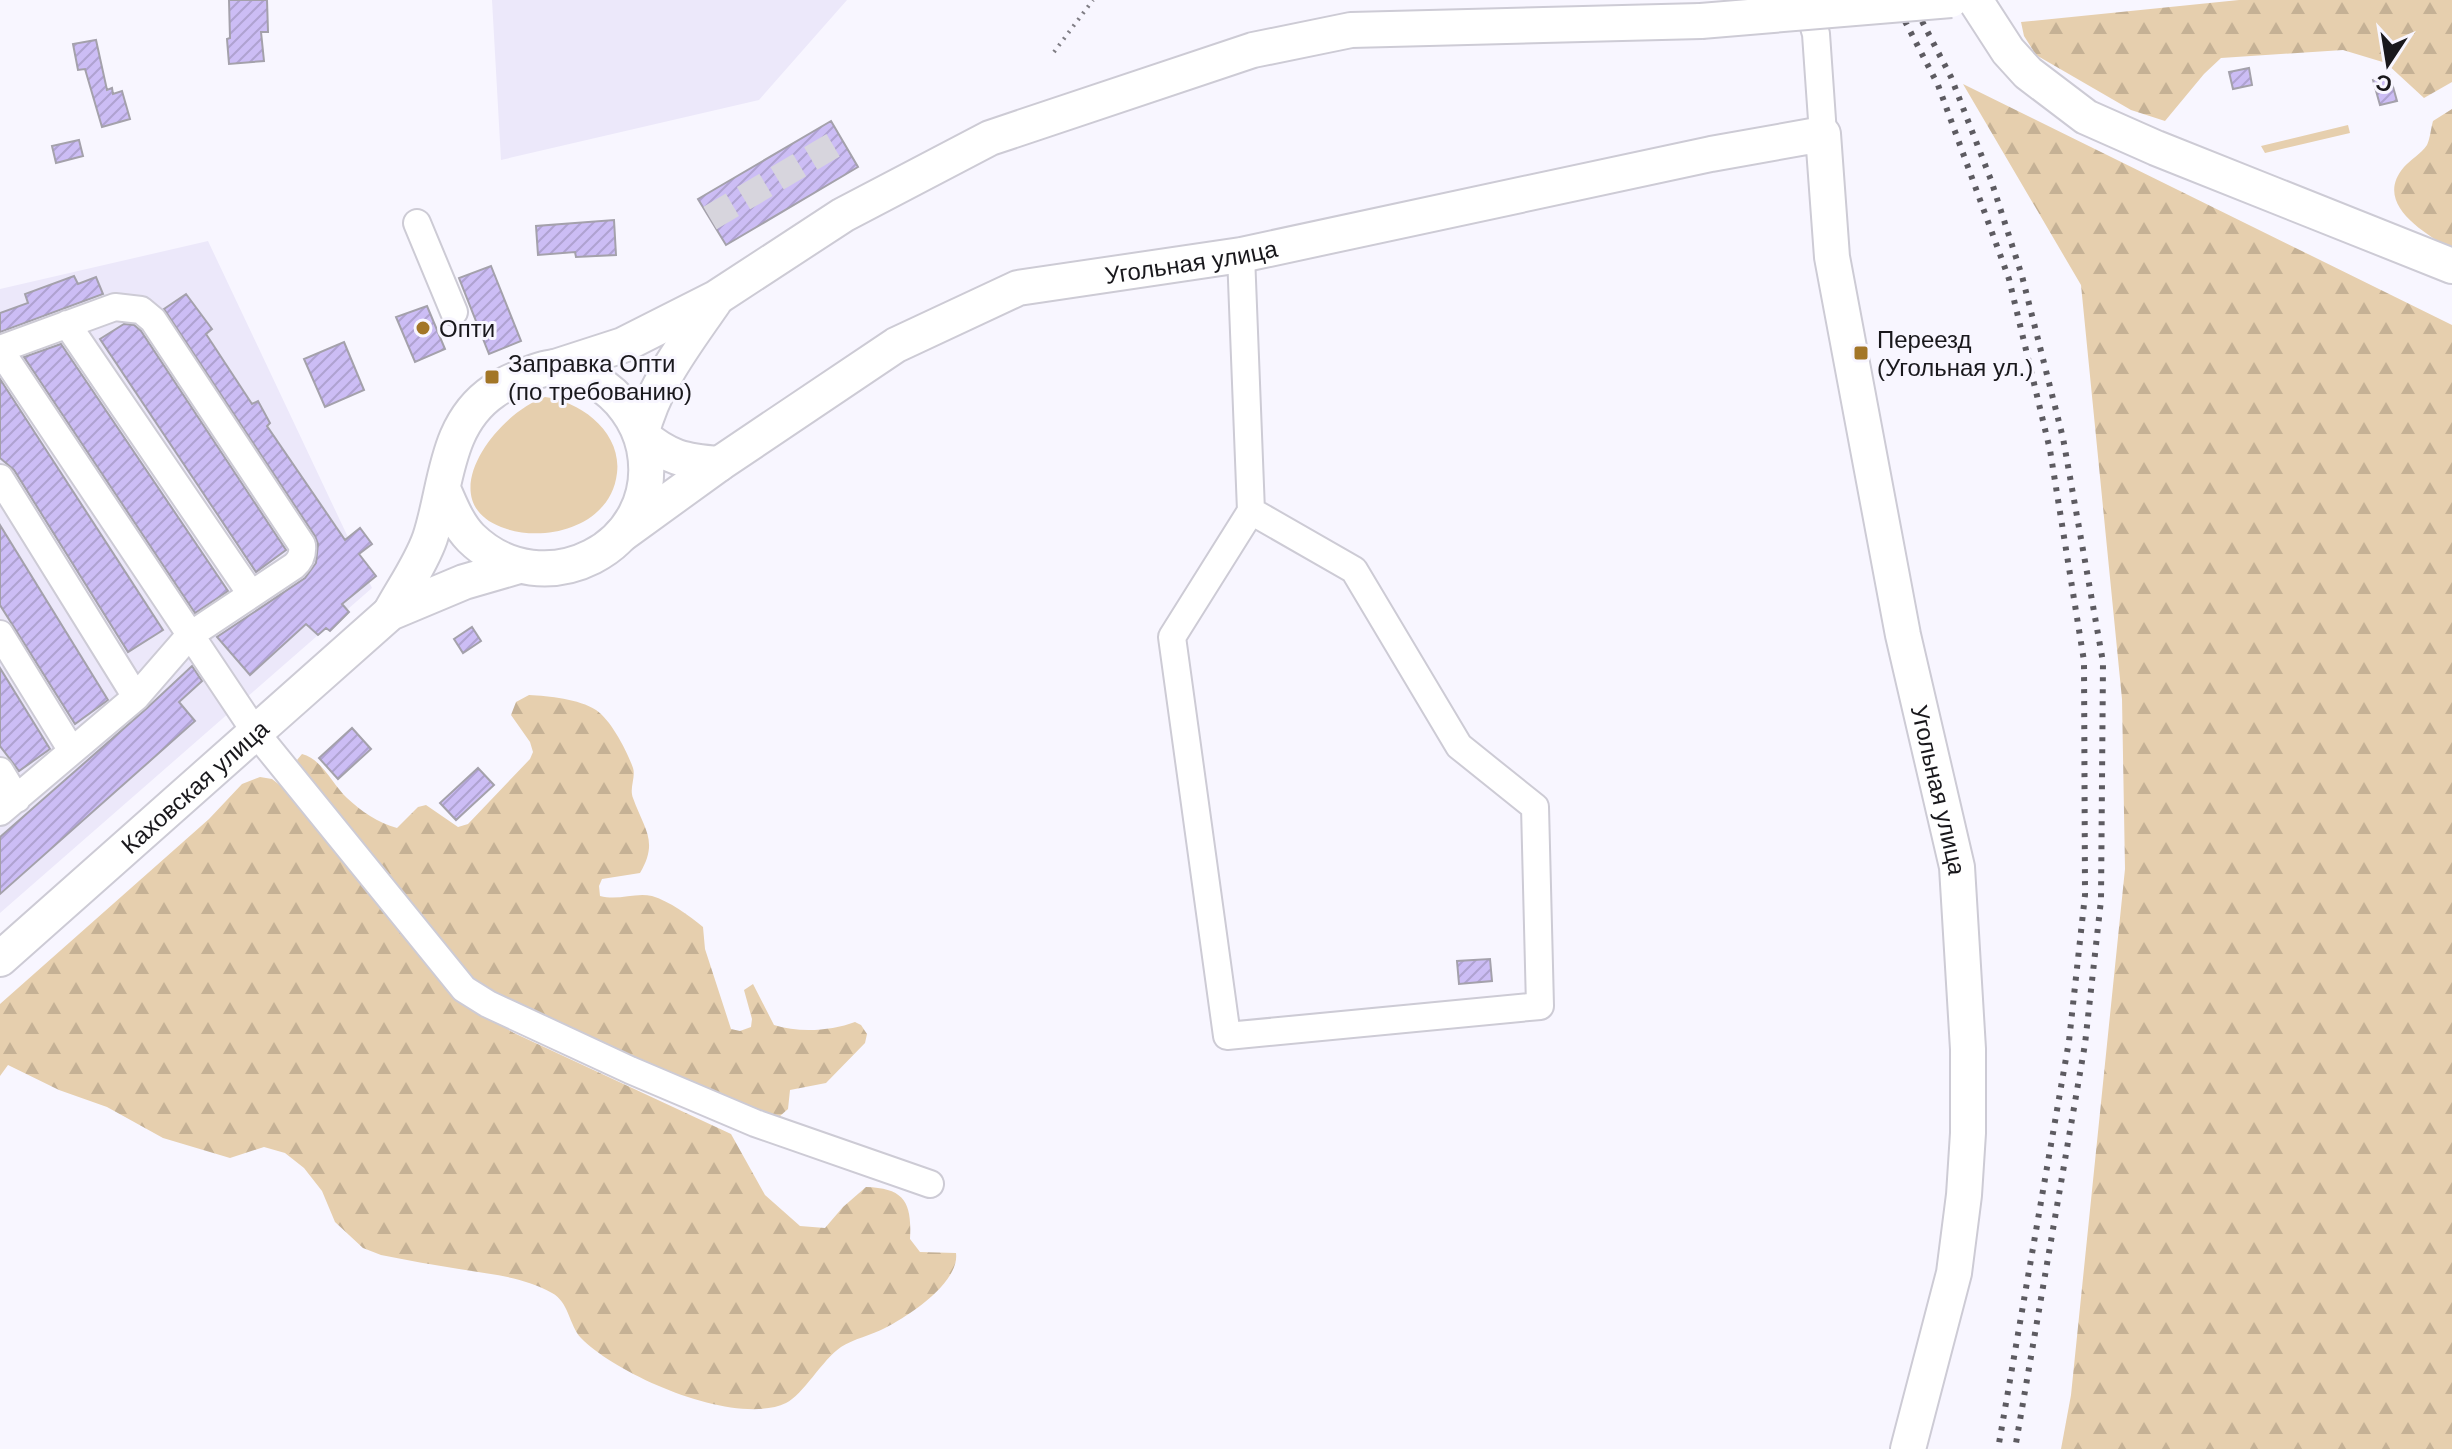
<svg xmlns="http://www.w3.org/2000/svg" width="2452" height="1449" viewBox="0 0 2452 1449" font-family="Helvetica,sans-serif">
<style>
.built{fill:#ece8fa}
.grass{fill:#e6cfae}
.forest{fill:url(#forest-firs)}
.building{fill:url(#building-hatch);stroke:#a4a1ab;stroke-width:2}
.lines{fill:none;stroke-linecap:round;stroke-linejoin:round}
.minor-tunnel{stroke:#d7d5dd;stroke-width:26;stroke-dasharray:26 13;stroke-linecap:butt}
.minor-casing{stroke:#cdcbd5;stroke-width:30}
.major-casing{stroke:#cdcbd5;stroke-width:38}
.path{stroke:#807e85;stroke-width:4;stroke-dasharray:2 6;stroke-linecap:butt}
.minor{stroke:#fff;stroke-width:26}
.major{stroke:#fff;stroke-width:34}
.rail{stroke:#5d5b61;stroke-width:6;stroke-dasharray:4 8;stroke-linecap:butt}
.major-bridge-casing{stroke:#cdcbd5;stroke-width:38;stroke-linecap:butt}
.major-bridge{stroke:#fff;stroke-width:34}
.poi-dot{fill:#a37628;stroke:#f8f6ff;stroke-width:3}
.labels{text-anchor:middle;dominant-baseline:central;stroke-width:6;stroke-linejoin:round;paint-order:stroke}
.street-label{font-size:24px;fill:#19181c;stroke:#f8f6ff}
.poi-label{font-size:24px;fill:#19181c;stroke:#f8f6ff;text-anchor:start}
</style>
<defs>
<pattern id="forest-firs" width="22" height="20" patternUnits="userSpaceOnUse" patternTransform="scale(2)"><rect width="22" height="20" fill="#e6cfae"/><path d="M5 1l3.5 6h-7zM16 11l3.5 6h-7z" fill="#c5b195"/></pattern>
<pattern id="building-hatch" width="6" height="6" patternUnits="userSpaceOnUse" patternTransform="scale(2)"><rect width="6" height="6" fill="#ccbdf5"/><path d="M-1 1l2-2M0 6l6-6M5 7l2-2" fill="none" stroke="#afa2d1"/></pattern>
</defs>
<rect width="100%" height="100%" fill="#f8f6ff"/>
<!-- built -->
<path class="built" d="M492,0H847L759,100L501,160Z
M208,241L372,588L0,913V289Z"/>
<!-- grass -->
<path class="grass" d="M2348,125L2350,133L2265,153L2261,146Z
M545,397C580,401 622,432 617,473C611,527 544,544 501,527C430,499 499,412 545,397Z"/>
<!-- forest -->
<path class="forest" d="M2239,0H2452V82L2424,98L2386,63L2343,50L2221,58L2204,74L2165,121L2131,110L2036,55L2024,36L2021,22Z
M1963,84L2452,325V1449H2061L2071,1395L2125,869L2122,699L2081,285Z
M2452,109V248H2449C2423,232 2373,203 2404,167C2410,160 2421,154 2427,145C2430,139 2431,128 2433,121Z
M529,695C549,696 579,699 596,710C611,720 627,751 633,768C636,777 629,788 633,798C644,829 659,841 640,873L602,879L599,886L600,896C619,901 635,892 652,896C669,901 690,916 703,927L705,949L731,1029L740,1031L751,1027L752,1019L744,990L753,984L774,1025C799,1033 831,1031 855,1022L861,1025L867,1034L865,1043L826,1083L790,1090L788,1109L780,1116L761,1114L583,1036L472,983L304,772L297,760L302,754C321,758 333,785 347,798C361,811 378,823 397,828L418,807L426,805L458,827L468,824L530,759L533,752L530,742L511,715L516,702Z
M260,777L272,779L290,793L454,997L514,1033L731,1134L765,1195L800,1226L825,1228L843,1207L866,1187C905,1188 912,1203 910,1239L920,1252L956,1253C960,1282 909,1316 885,1328C872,1335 853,1339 841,1347C822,1360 803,1395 786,1403C736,1427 618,1376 581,1338C569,1325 569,1302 552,1293C524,1277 490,1274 459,1269C433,1265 407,1260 381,1255L363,1248L335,1222L322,1191L304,1168L285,1153L264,1147L230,1158L163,1138L107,1107L59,1090L8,1065L0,1076V1004L209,819L242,784Z"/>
<!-- building -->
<path class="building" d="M229,0H267L268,32H261L264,61L229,64L227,39L230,38Z
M96,40L107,90L112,88L113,94L122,91L130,119L102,127L85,69L78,70L73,44Z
M2249,68L2252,85L2233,89L2229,72Z
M2390,76L2397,101L2380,105L2373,80Z
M831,121L858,167L726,245L698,199Z
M79,140L83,156L56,163L52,146Z
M614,220L616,255L576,257L575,252L538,255L536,226Z
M491,266L521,341L489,354L459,278Z
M74,276L78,284L96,277L103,294L0,332V313L28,303L25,294Z
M186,294L212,329L206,334L252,404L258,401L270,423L267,426L345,540L360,528L372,544L359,554L376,576L342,604L349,612L330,631L326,628L318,635L306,624L250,675L217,637L305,578L316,563L318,544L315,536L164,309Z
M427,306L445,349L415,362L396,317Z
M124,324L134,325L141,331L286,550L256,572L100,339Z
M344,342L364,390L325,407L304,359Z
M61,344L228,591L195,613L24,357Z
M0,379L163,630L128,652L14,470L0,458Z
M0,525L108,700L75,724L0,605Z
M472,627L481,641L463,653L454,639Z
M192,666L202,681L179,702L195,721L0,894V837L146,709Z
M0,668L50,749L19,771L0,746Z
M352,728L371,749L338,779L319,758Z
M478,768L494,785L456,820L440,803Z
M1490,959L1492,981L1459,984L1457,961Z"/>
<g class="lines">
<!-- minor-tunnel -->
<path class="minor-tunnel" d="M710,218L842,140"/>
<!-- minor casing -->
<g class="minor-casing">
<path id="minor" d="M1806,0L1816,34L1823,134
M417,223L454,312
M1241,255L1251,511L1172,637L1227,1036L1540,1006L1535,807L1459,746L1354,570L1251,511
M67,324L251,594
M0,349L115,307L141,310L153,320L302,545C303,554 301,560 294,566L189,636L136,697L0,812
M0,350L256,733L464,989L488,1004L630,1070L755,1123L930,1184
M0,478L136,697
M0,634L72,751
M0,771L17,799"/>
</g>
<!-- major casing -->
<g class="major-casing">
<g id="major">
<path d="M1975,0L2008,51L2028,73L2086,117L2156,148L2452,266"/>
<path d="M555,367L623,345L716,298L843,215L990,138L1253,50L1351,30L1701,21"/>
<path d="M641,435C655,382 683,347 714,302"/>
<path d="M641,435C669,458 683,461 719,464"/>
<path id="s1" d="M621,535L719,464L896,345L1018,288L1241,255L1711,154L1823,134L1832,257L1903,635L1957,867L1968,1049V1133L1964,1195L1954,1273L1908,1449"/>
<path d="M390,613C403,589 421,564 430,538C447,487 444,425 494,391C505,383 542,367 556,367C569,367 585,375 595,381C620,396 638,420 644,448C664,548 543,608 471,538C458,525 451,507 444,491"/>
<path id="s2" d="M0,959L390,613L464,582L519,566"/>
</g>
</g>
<!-- path -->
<path class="path" d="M1054,52L1093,0"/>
<!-- minor -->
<use href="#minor" class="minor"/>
<!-- major -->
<use href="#major" class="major"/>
<!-- rail -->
<path class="rail" d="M1894,0L1938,85L2009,279L2050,450L2084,661L2085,895L2069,1041L1998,1449
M1911,0L1951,77L1991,180L2022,276L2063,438L2103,662L2101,900L2085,1044L2015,1449"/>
<!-- major-bridge casing -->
<g class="major-bridge-casing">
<path id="major-bridge" d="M1701,21L1951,0"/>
</g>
<!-- major-bridge -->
<use href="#major-bridge" class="major-bridge"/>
</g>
<!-- markers -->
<g class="poi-dot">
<circle cx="423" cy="328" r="8"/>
<rect x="1853" y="345" width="16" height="16" rx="4"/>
<rect x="484" y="369" width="16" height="16" rx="4"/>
</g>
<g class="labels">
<!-- street labels -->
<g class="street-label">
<text stroke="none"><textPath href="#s1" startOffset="644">Угольная улица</textPath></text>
<text stroke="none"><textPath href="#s2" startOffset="260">Каховская улица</textPath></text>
<text stroke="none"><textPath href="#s1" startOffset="1956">Угольная улица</textPath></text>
</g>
<!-- poi labels -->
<g class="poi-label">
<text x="439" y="328">Опти</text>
<text x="1877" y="339">Переезд<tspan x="1877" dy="28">(Угольная ул.)</tspan></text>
<text x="508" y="363">Заправка Опти<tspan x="508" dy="28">(по требованию)</tspan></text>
</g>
</g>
<!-- north arrow -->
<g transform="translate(2388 64) rotate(192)" stroke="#f8f6ff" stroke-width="6" paint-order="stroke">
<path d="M0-6L14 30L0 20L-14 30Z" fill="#19181c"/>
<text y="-12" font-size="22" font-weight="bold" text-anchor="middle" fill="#19181c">С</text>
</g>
</svg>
